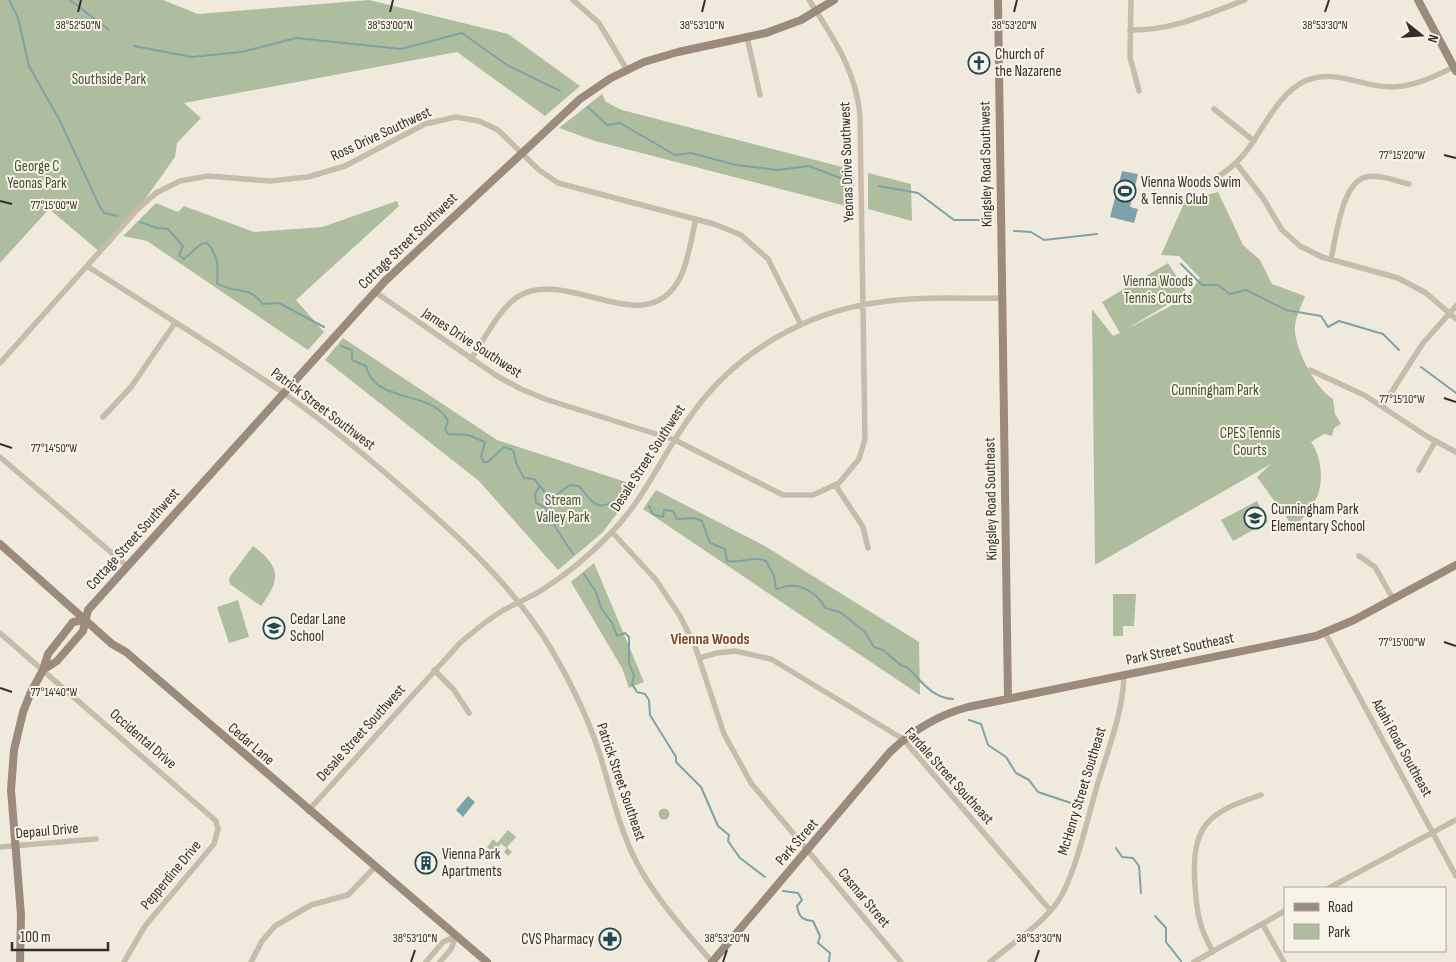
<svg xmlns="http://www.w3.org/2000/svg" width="1456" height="962" viewBox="0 0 1456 962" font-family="'Sofia Sans Condensed',sans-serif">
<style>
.green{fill:#aebd9e}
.water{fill:#7fa2aa}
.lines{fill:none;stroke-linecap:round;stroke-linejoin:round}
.stream{stroke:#7fa2aa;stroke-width:2}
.street{stroke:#c7bbaa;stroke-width:5.5}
.secondary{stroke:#9a8b7c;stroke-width:8}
.ticks{fill:none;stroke:#352e29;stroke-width:2}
.labels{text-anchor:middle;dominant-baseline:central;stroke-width:4;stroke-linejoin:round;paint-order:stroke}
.poi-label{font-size:15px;fill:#352e29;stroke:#f8f3e9;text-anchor:start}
.park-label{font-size:15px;fill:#3f512f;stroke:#f8f3e9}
.street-label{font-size:15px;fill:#352e29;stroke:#f8f3e9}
.neighbourhood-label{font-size:16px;font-weight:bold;fill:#7c492a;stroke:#f8f3e9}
.ticks-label{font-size:12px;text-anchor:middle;fill:#352e29;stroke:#f8f3e9;stroke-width:4;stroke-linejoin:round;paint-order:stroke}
</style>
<rect width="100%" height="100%" fill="#f0eadd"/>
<!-- green -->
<path class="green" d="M0,0H163L198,14L369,0L508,34L580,86L545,116L457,52L184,103L201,118L177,143L175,157L138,209L100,252L49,209L0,263Z
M602,94L606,102L622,110L854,170V208L595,141L559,128Z
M868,173L911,184L912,221L868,209Z
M1218,192L1243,245L1260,260L1272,284L1305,296C1302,305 1296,316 1295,326C1293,347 1316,389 1333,399L1335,414L1341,424L1334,428L1332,436L1324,434L1311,442C1322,457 1325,485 1314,503C1309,512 1301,520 1294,528L1257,477L1271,464L1095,565L1092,309L1113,336L1120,333L1102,302L1168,263L1187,293L1125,330L1186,298L1200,278L1179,256L1161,255L1185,201Z
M397,201L399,206L296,300L324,332L308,350L147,241L123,236L156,203L178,212L184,206L254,232L322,227Z
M343,338L497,440L638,486L602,533L558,570L479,481L325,360Z
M656,490L763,545L919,642L920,695L643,509Z
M1257,501L1268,522L1233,541L1221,520Z
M253,546C281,567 281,579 261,606L230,584L229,578Z
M594,563L644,682L629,688L622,668L571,582Z
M1113,594H1136L1134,626H1123V636H1113Z
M238,600L249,637L229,643L217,607Z
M658.5 814a5.5 5.5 0 1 1 11 0a5.5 5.5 0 1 1-11 0Z
M508,830L516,837L507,847L512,852L508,856L504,852L507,848L501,844L493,853L487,847L493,839L497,843Z"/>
<!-- water -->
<path class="water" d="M1122,171L1138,174L1130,207L1138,209L1134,223L1110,217Z
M468,796L475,802L463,817L456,810Z"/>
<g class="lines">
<!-- stream -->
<path class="stream" d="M9,0L18,18L29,66L60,121L99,205L104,213L118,216
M70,0L109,30
M134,46L192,57L241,52L296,38L401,49L462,33L507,65L560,91
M588,107L607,125L620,123L675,155L691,153L736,165L778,170L809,166L843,179
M879,186L918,193L954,220H987
M140,222L157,228L168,229L183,246L179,255L184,259L201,244L207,243C219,256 218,268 217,283C235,295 248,284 263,304L279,303L324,327
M1014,231L1031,232L1044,240L1097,234
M1181,264L1202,285H1218L1230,294L1246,290L1286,310L1321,316L1328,327L1339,321L1383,334L1399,350
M341,346L352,350V360L366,366C375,405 432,389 448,421L445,429L448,434L468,435L485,442L481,457L484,462H488L504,447L513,450L517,465L524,478L534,479L548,496L556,495L570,485L579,486C587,495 595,512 610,503C617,500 621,494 628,494
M1421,367L1456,393
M539,487L535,494L536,503L546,508L548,516L573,554
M649,506L653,514L663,517L664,510L673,511L677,519L694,518L702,521L710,543L725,549L727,561C741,564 752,555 766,561L774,576L776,589C781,589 783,586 788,586C803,584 819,595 825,608L840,612L864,631L874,647L883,650L902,666L907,667C920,679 931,698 953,699
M584,574L596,592L601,608L612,623L617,636L625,633L629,637V663L634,676L632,684L637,692L645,694L649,700L650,715L676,757V762L701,787L718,826L729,835L728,841L740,858L765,877
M969,720L981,724L988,745L1006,757L1016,773L1029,780L1038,792L1071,803L1081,810
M1116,848L1122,857L1133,858L1139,866L1141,893
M783,891L798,893L802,900L797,906C799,917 802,920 813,921L820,936L818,943L830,953L829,962
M1155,916L1166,928V942L1181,961"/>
<!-- street -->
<path class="street" d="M573,0L599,23L627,70
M1131,0L1130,57L1139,91
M1130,30C1172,31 1207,14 1245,0
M747,37L760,95
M1214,109L1254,141
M1236,163L1263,198L1282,230L1300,246L1322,257L1398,278L1426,293L1456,319
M1205,185C1219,176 1233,168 1244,154C1263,131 1277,94 1305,81C1335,68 1361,87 1391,87C1415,87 1435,76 1456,66
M1331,259C1336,237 1342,182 1366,177C1379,174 1396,181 1409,184
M87,266C152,308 218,348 282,392C331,426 377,465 421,504C469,546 517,592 550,647C570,681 587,715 599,752C610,786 617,821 632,853C651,894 683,928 712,962
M375,292L497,376L521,389L545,399L675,440L783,495H813L839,483L859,459L865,439L860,115C856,71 833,37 809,0
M471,359C484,340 500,307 519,296C569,267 646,343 680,278C689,260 691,238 696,219
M0,363L138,209L156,193L180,181L208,176L270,181L308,177L345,166L425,124L456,117L479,121L498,130L539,170L558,183L714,224L741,235L768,259L801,325
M1310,370L1364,395L1428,437L1456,452
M1382,407L1423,343L1456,306
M103,417L131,387L175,323
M0,457L127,566
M1419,470L1435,442
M836,486L863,527L868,548
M612,532L656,580L680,616L695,646L724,734L751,783L901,962
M1359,556L1375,567L1393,599
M0,633L216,821L218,829L214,844L145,926L124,962
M1325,633L1456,876
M699,658L717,653L735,651L771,659L903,739L1050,910
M434,670L454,690L469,713
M308,811L460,643C474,631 487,620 502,611C516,603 532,597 545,588C570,572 592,553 612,532C646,497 663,453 692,414C736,352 807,311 881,302C921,296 962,299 1002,298
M0,847L96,839
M1329,888L1456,820
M1263,925L1284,962
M1213,952C1199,927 1197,914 1195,886C1191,826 1206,813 1261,795
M251,962L262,941L275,926L311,905L348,895L375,867
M426,962L443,942L456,936
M440,962L451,949L456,936
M990,962C1011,944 1043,924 1058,901C1074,878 1087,821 1095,793C1106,754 1123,715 1124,675
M1194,962L1285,911"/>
<!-- secondary -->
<path class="secondary" d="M998,0L1008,699
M1418,0L1456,71
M0,544L112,644L126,652L487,962
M43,670L57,661L83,631L88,610L385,281L580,99L611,78L644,62L678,52L766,33L801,20L834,0
M20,962L21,915L11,790L14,750L23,712L31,692L43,670L48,654L73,622L84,620
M712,962L890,752C912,731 938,715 968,707L1316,636L1354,620L1456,565"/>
</g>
<!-- ticks -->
<path class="ticks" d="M78,12L81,0M390,12L393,0M702,12L705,0M1014,12L1017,0M1325,12L1329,0M1444,155L1456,158M0,201L12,204M1444,398L1456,402M0,444L12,448M1444,642L1456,646M0,688L12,692M411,962L415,950M723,962L727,950M1035,962L1039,950"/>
<!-- icons -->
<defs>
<g id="church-ring" transform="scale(1.125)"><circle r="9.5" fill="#f8f3e9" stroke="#224852" stroke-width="1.5"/><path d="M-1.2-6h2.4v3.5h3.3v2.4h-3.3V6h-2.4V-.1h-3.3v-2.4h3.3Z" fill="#224852"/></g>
<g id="stadium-ring" transform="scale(1.125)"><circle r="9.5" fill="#f8f3e9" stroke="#224852" stroke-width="1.5"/><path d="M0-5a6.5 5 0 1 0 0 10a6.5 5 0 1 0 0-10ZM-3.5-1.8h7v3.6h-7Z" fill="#224852"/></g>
<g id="school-ring" transform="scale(1.125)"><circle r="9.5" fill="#f8f3e9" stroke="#224852" stroke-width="1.5"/><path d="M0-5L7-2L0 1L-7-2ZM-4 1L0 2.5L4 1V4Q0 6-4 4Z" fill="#224852"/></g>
<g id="building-ring" transform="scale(1.125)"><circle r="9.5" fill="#f8f3e9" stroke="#224852" stroke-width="1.5"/><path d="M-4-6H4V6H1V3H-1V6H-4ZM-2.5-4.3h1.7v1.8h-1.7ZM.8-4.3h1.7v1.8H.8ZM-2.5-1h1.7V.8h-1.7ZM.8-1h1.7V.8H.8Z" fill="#224852"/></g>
<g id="pharmacy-ring" transform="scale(1.125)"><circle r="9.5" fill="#f8f3e9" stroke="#224852" stroke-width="1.5"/><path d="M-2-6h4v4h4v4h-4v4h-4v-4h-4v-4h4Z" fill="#224852"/></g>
</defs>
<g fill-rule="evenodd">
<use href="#church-ring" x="979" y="63"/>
<use href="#stadium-ring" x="1125" y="191"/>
<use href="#school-ring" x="1255" y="518"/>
<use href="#school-ring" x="274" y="628"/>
<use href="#building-ring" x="426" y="863"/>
<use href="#pharmacy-ring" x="610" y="939"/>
</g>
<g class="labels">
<!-- poi labels -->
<g class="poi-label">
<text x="995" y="54">Church of<tspan x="995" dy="17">the Nazarene</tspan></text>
<text x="1141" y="182">Vienna Woods Swim<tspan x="1141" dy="17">&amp; Tennis Club</tspan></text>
<text x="1271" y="509">Cunningham Park<tspan x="1271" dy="17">Elementary School</tspan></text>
<text x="290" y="619">Cedar Lane<tspan x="290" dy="17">School</tspan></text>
<text x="442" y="854">Vienna Park<tspan x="442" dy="17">Apartments</tspan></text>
<text x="594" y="939" text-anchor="end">CVS Pharmacy</text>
</g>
<!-- park labels -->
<g class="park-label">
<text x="109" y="79">Southside Park</text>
<text x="37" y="166">George C<tspan x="37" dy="17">Yeonas Park</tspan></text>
<text x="1158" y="281">Vienna Woods<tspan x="1158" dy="17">Tennis Courts</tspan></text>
<text x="1215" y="390">Cunningham Park</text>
<text x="1250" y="433">CPES Tennis<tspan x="1250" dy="17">Courts</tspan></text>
<text x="563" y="500">Stream<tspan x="563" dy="17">Valley Park</tspan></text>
</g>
<!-- street labels -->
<g class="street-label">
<text transform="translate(381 134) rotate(-25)">Ross Drive Southwest</text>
<text transform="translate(847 162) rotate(-92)">Yeonas Drive Southwest</text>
<text transform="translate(986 164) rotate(-91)">Kingsley Road Southwest</text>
<text transform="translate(408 241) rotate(-44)">Cottage Street Southwest</text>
<text transform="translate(472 343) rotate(33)">James Drive Southwest</text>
<text transform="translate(323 409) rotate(37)">Patrick Street Southwest</text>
<text transform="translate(648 458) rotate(-57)">Desale Street Southwest</text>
<text transform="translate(991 499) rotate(-91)">Kingsley Road Southeast</text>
<text transform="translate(133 539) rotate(-48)">Cottage Street Southwest</text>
<text transform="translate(1180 649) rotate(-12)">Park Street Southeast</text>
<text transform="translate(361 733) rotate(-48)">Desale Street Southwest</text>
<text transform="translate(143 739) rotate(41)">Occidental Drive</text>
<text transform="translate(251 744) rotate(41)">Cedar Lane</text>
<text transform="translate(1402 748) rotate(61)">Adahi Road Southeast</text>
<text transform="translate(949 776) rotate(48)">Fardale Street Southeast</text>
<text transform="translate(621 782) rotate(71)">Patrick Street Southeast</text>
<text transform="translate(1082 791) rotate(-73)">McHenry Street Southeast</text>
<text transform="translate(47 831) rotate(-5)">Depaul Drive</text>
<text transform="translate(797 842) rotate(-49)">Park Street</text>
<text transform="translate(171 875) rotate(-50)">Pepperdine Drive</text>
<text transform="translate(864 898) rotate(50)">Casmar Street</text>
</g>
<!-- neighbourhood labels -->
<g class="neighbourhood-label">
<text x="710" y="639">Vienna Woods</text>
</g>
</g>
<g class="ticks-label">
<text x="78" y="29">38°52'50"N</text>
<text x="390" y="29">38°53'00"N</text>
<text x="702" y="29">38°53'10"N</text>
<text x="1014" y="29">38°53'20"N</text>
<text x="1325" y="29">38°53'30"N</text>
<text x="1402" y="159">77°15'20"W</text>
<text x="54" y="209">77°15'00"W</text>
<text x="1402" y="403">77°15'10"W</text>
<text x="54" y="452">77°14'50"W</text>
<text x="1402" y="646">77°15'00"W</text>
<text x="54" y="696">77°14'40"W</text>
<text x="415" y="942">38°53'10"N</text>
<text x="727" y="942">38°53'20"N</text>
<text x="1039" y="942">38°53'30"N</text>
</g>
<!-- legend -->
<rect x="1284" y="887" width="162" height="65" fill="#f8f3e9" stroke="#aaa49c"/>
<rect x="1294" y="903" width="25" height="8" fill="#9a8b7c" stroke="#aaa49c"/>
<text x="1328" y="912" font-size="15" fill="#352e29">Road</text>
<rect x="1294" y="924" width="25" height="15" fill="#aebd9e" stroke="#aaa49c"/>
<text x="1328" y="937" font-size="15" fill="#352e29">Park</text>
<!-- north arrow -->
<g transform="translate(1421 35) rotate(107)" stroke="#f8f3e9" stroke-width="4" paint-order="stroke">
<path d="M0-4L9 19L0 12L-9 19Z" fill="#352e29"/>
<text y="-8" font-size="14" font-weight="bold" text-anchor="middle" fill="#352e29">N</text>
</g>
<!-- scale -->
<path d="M12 942v8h96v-8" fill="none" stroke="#352e29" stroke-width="2.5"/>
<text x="20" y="942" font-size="15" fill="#352e29" stroke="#f8f3e9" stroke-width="4" paint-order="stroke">100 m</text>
</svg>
